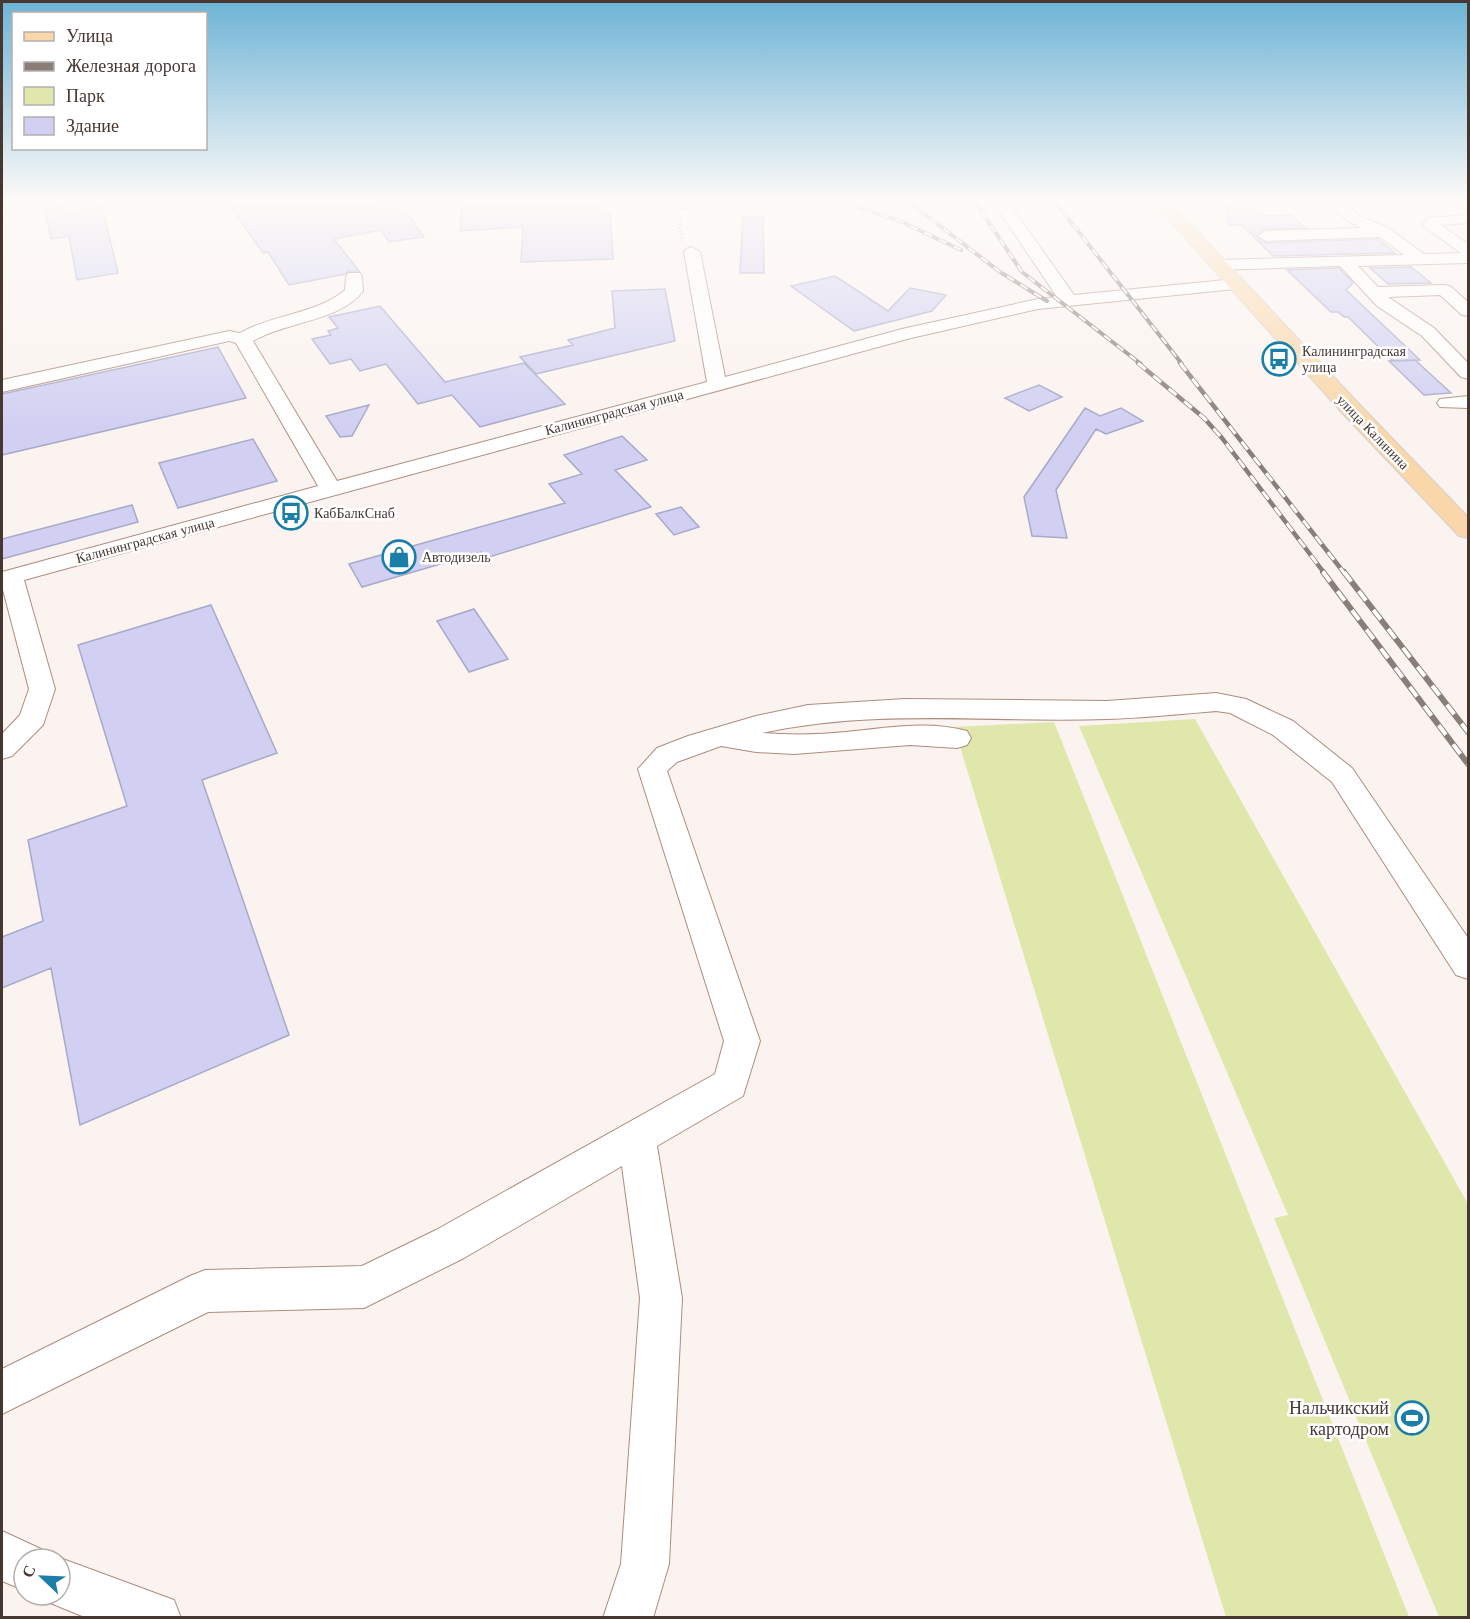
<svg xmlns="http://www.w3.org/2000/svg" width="1470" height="1619" viewBox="0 0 1470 1619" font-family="'Libre Baskerville',serif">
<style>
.green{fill:#dfe7aa}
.building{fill:#d1d0f2;stroke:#a8a8c9;stroke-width:1.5}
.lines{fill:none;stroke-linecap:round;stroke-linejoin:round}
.minor-casing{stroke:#ae8c7d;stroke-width:2}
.major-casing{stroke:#d3cfce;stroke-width:2}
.path{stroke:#a99d99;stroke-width:2;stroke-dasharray:1.5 2;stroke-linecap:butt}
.minor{fill:#fff;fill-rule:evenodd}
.major{fill:#f9d7ab;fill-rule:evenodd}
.rail-far2-casing{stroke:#8a7e79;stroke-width:4}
.rail-far1-casing{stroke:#8a7e79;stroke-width:4.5}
.rail-casing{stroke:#8a7e79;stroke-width:6}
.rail-far2{stroke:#fff;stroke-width:2;stroke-dasharray:8;stroke-linecap:butt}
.rail-far1{stroke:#fff;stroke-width:3;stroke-dasharray:10;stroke-linecap:butt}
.rail{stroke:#fff;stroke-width:4;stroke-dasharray:12;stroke-linecap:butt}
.labels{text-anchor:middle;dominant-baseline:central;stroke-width:5;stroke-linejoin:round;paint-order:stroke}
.far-poi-label{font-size:14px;fill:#463731;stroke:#fff;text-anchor:start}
.far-street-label{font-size:14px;fill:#463731;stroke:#fff}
.near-poi-label{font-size:18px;fill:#463731;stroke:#fff;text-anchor:end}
</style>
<rect width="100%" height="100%" fill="#fbf3f0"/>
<!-- green -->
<path class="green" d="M1195,719L1468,1204V1617H1439L1274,1218L1288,1215L1079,726Z
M1054,722L1409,1617H1226L954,727Z"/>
<!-- building -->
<path class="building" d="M225,199H329L338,208L397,199L424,237L389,242L381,230L334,239L359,271H348L345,274L289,285L268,252L263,253Z
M461,199H596L602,213L610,212L613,259L521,262L523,227L461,231Z
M1224,199L1260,201L1264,216L1292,215L1305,228L1265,229L1256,235L1265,243L1378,239L1395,253L1273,256L1242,225H1229Z
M65,207L66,212L102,207L118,273L77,280L69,236L51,239L45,210Z
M743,217H763L764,273H740Z
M1411,267L1431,283L1388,284L1370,268Z
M1339,268L1353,283L1346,290L1420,360L1393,361L1348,317H1344L1338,312H1331L1287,270Z
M835,276L888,311L910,288L946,295L932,311L854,331L791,286Z
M665,289L675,341L536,374L520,357L573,345L568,340L615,328L612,291Z
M380,306L445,382L524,363L565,404L480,427L452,395L418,404L386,364L360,371L351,359L330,364L312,339L331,335L328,331L338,328L329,317Z
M218,347L246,398L2,455V394Z
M1415,360L1451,393L1424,395L1389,361Z
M1039,385L1062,397L1029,411L1005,398Z
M369,405L352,436L340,437L326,416Z
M1085,408L1100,416L1121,408L1143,421L1106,434L1096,429L1056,490L1067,538L1032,536L1024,497Z
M622,436L647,460L615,470L651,507L486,558L481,552L362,587L349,564L565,503L549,484L582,474L564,455Z
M253,439L277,481L178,508L159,463Z
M132,505L138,522L2,559V539Z
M681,507L699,527L674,535L656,514Z
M211,605L277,753L202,780L289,1035L80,1125L51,968L2,988V937L43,921L28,840L127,806L78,645Z
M474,609L508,659L469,672L437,621Z"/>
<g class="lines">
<!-- minor casing -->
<g class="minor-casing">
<path id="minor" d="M21,199H54L47,203L2,211V203Z
M674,199H688L690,205L688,208H678Z
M991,199H1006L1074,295L1235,279L1241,280L1243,284L1241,288L1235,289L1038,309L911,338L24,580L55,689L43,725L12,756L2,759V734L20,715L29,689L2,586V572L318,486L236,343L229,341L2,392V380L229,331L240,333C273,314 317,314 345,290L346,277L348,273H360L362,277L363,291C341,321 285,322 253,341L337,481L707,382L684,252L686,249L692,247L700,252L725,377L902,329L1038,299L1057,297Z
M1321,199H1339L1360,216L1390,229L1424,254L1461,253L1426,228L1423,225L1427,218L1468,215V223L1441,225L1468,244V263L1358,266L1378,287L1444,285L1450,286L1468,302V316L1462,315L1440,295L1388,297L1434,328L1468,363V379L1461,377L1422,336L1377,306L1340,266L1218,270L1210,265L1218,260L1404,255L1380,237L1266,241L1258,236L1266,231L1361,228L1346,220Z
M1468,396V408L1440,407L1437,403L1440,399Z
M1216,693L1246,699L1293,721L1352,768L1468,938V979L1456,975L1332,782L1273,735L1230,713L1216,711C1180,714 1143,718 1107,719C990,723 879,708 762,733C790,735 818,735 846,732C886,728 928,720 967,731L971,738L967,745L957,748L910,745L794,754L756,752L721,746L677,762L667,771L760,1041L743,1096L657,1146L682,1298L669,1564L653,1618H603L621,1564L640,1298L622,1166L464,1258L364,1308L208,1312L2,1414V1369L190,1276L205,1270L362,1266L436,1230L715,1074L724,1041L638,769L657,748L688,736L756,716L808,705L905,699L1107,701Z
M2,1531L41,1549L46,1559H24V1590L2,1581Z
M60,1558L174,1600L181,1618H87L43,1600L40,1595H60Z"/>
</g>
<!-- major casing -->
<g class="major-casing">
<path id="major" d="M1150,199H1167L1361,406L1468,517V538L1459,536L1345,416Z"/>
</g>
<!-- path -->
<path class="path" d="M681,217L679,228L683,239"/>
<!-- minor -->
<use href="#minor" class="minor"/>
<!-- major -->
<use href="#major" class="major"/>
<!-- rail-far2 casing -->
<g class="rail-far2-casing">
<path id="rail-far2" d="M820,199L844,205
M835,199L900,221L961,250
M905,199L1000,272L1047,301
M973,199L1022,272L1141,364
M1053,199L1182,364"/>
</g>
<!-- rail-far1 casing -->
<g class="rail-far1-casing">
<path id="rail-far1" d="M1138,363L1204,418L1222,438L1325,574
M1180,363L1345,574"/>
</g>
<!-- rail casing -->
<g class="rail-casing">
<path id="rail" d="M1323,572L1468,764
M1344,572L1468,732"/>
</g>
<!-- rail-far2 -->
<use href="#rail-far2" class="rail-far2"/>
<!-- rail-far1 -->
<use href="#rail-far1" class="rail-far1"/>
<!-- rail -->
<use href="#rail" class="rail"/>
</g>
<!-- sky -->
<linearGradient id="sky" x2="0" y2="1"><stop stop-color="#6db3d5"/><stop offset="0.47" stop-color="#fdfaf8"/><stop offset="1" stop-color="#fdfaf8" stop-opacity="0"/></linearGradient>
<rect width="1470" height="426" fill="url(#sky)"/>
<!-- icons -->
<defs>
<g id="bus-ring" transform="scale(1.725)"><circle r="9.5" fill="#fff" stroke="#1b7ea9" stroke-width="1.5"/><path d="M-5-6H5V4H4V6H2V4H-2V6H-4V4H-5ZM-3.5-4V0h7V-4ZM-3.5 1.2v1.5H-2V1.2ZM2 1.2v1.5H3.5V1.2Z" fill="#1b7ea9"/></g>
<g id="shop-ring" transform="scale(1.725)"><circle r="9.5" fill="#fff" stroke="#1b7ea9" stroke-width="1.5"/><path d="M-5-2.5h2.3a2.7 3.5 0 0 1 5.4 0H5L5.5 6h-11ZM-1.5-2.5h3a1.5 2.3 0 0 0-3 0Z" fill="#1b7ea9"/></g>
<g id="stadium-ring" transform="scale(1.725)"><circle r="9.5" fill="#fff" stroke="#1b7ea9" stroke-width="1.5"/><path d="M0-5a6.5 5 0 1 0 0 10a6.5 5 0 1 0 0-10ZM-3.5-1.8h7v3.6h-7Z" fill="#1b7ea9"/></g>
</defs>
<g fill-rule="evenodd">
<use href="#bus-ring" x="1279" y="359"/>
<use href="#bus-ring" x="291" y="513"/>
<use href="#shop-ring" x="399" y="557"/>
<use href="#stadium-ring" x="1412" y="1418"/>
</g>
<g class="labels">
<!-- far-poi labels -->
<g class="far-poi-label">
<text x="1302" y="351">Калининградская<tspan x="1302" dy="16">улица</tspan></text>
<text x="314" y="513">КабБалкСнаб</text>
<text x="422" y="557">Автодизель</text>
</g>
<!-- far-street labels -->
<g class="far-street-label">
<text transform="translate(614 412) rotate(-15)">Калининградская улица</text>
<text transform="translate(1373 432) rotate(46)">улица Калинина</text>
<text transform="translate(145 540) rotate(-15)">Калининградская улица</text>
</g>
<!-- near-poi labels -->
<g class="near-poi-label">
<text x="1389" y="1408">Нальчикский<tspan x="1389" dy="21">картодром</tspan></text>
</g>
</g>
<!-- border -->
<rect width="1470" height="1619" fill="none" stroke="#463731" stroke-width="6"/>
<!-- legend -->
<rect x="12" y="12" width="195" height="138" fill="#ffffff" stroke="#b5afad" stroke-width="1.5"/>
<rect x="24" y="32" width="30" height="9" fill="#f9d7ab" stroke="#b5afad" stroke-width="1.5"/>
<text x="66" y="42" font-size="18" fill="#463731">Улица</text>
<rect x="24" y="62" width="30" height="9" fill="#8a7e79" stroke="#b5afad" stroke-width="1.5"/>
<text x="66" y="72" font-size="18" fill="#463731">Железная дорога</text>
<rect x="24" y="87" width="30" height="18" fill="#dfe7aa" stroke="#b5afad" stroke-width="1.5"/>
<text x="66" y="102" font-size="18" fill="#463731">Парк</text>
<rect x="24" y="117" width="30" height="18" fill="#d1d0f2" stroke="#b5afad" stroke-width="1.5"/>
<text x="66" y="132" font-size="18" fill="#463731">Здание</text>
<!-- north arrow -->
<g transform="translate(42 1577) rotate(293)"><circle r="28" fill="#ffffff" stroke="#b5afad" stroke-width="1.5"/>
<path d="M0-4.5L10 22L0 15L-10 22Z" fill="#1b7ea9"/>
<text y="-9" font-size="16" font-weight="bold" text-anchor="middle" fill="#463731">С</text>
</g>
</svg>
